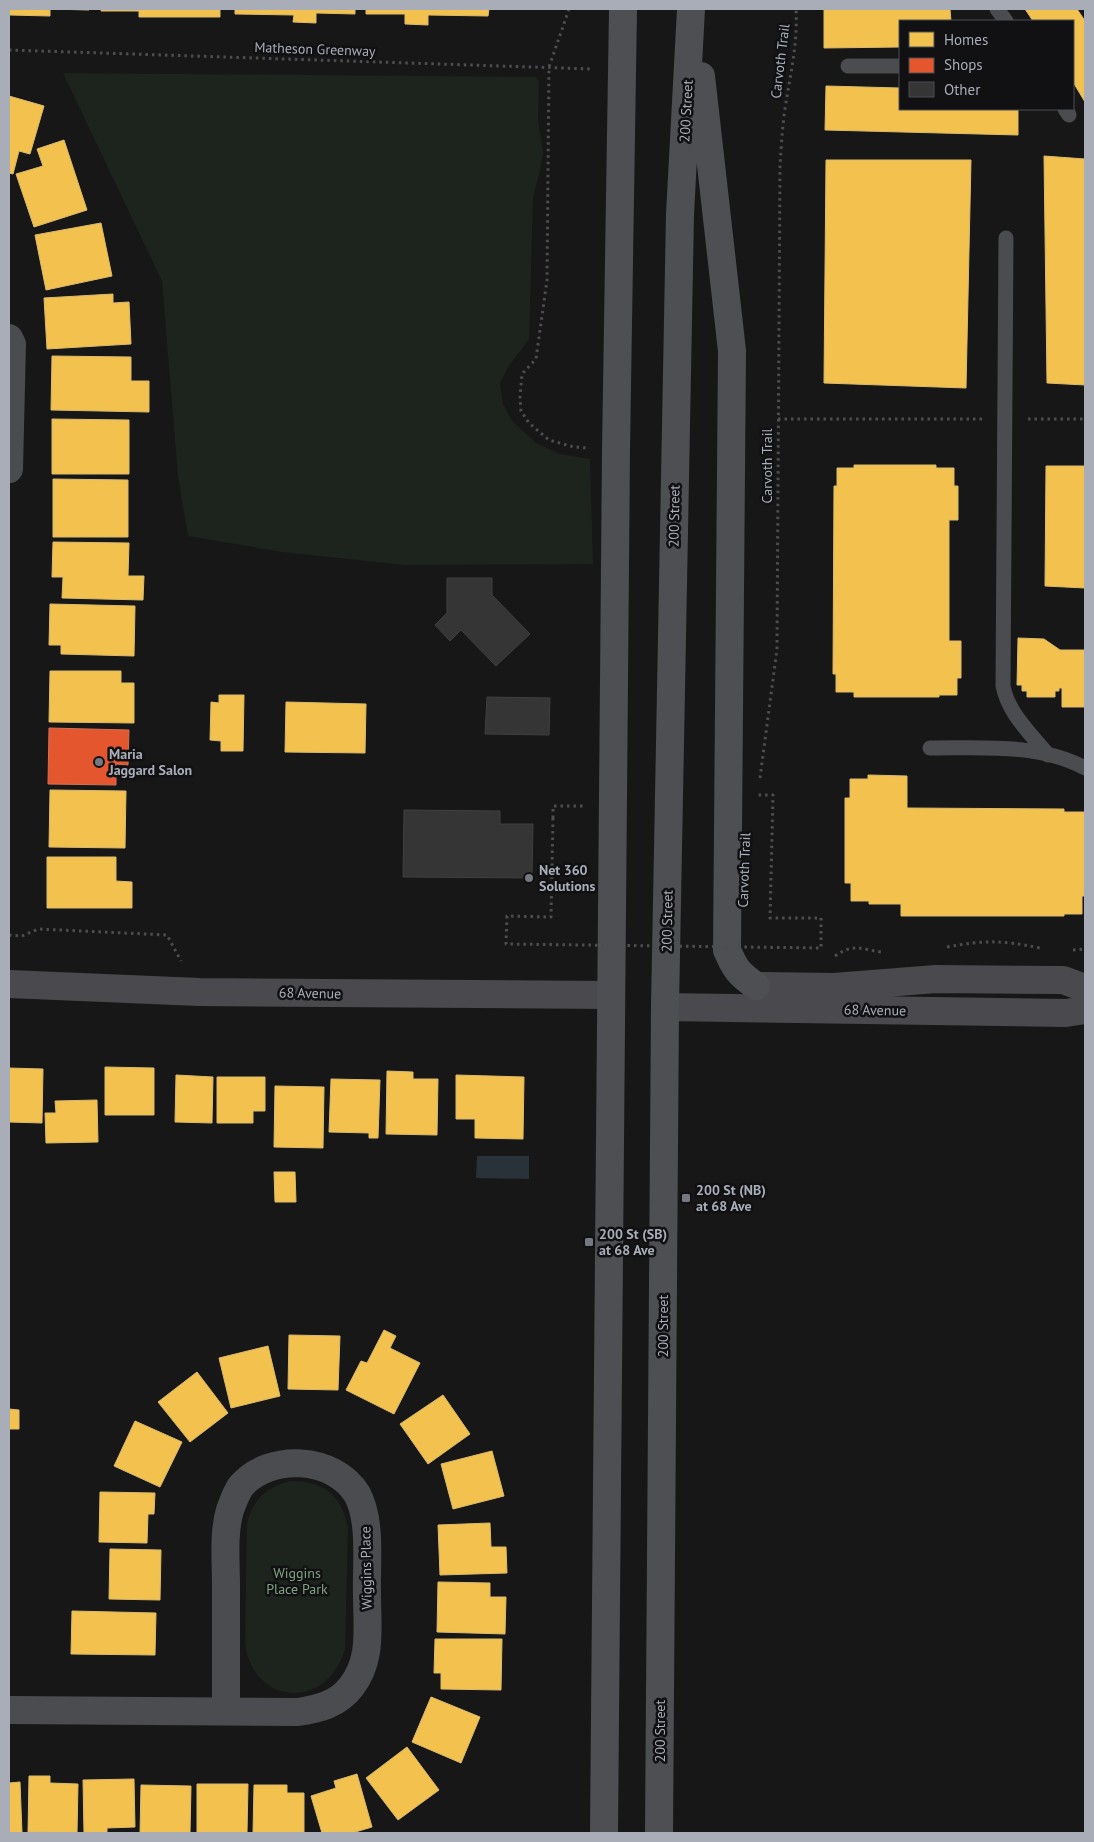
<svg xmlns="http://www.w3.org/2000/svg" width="1094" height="1842" viewBox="0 0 1094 1842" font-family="'PT Sans',sans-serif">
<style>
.green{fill:#1d241e}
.water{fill:#2a3239}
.homes{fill:#f2c14e;stroke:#dcbb6e}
.shops{fill:#e4572e;stroke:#d27157}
.building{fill:#353536;stroke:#3f4043}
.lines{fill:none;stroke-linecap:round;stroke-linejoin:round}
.path{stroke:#4d4e52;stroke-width:3;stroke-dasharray:2.5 4;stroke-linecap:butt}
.lane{stroke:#4b4c50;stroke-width:15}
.street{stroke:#4b4c50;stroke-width:28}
.secondary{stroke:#4a4a4e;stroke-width:28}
.primary{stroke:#4d4f52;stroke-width:28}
.path-bridge{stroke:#4d4e52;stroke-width:3;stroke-dasharray:2.5 4;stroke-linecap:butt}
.poi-dot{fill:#757880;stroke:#111113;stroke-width:2}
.labels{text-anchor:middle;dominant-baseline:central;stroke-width:5;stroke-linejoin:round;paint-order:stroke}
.street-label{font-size:14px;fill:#a8adb8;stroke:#111113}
.poi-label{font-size:14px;font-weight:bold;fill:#a8adb8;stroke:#111113;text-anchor:start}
.park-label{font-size:14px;fill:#7fa381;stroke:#111113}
</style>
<rect width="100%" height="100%" fill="#171717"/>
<!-- green -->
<path class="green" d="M63,73L535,77L539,80L538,119L543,153L539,175L533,197L529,339L508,367L500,383L503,404L512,421L536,443L560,454L590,459L593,564L405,565L282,552L188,536L178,476L162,281Z
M290,1481C325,1482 340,1493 348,1527L345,1649C327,1711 253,1706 245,1643L247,1524C252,1500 267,1487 290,1481Z"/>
<!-- water -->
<path class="water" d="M477,1156H529V1179L476,1178Z"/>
<!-- homes -->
<path class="homes" d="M9,9H89V10L50,9V16L9,15Z
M101,9H220V17H139V11H101Z
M235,9H355V14L316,13V23L293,22L294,15L235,14Z
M366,9H489L488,16L428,15V25L405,24V14H366Z
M824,9H950L951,21H900V47L824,48Z
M1025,9H1077L1085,21V102L1073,82V21H1033Z
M826,86L900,88V109H1018V135L825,130Z
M9,96L44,106L30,154L19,151L13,174L9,173Z
M64,140L87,210L34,227L16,174L43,166L37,149Z
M1044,156L1085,159V385L1047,383Z
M826,160H971L966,388L824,383Z
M101,223L112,276L46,290L35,235Z
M113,294V303L129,302L131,344L47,349L44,298Z
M52,356L131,357V381H149V412L51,410Z
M52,419L129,420V474H52Z
M854,465H936V468H954V486H958V520H949V641H961V678H957V695H939V697H854V692H836V674H833L834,486H837V468H854Z
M1046,466H1085V588L1045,586Z
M53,479L128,480V537H53Z
M53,542L129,543L128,576H144L143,600L62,598L63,577H52Z
M50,604L135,606L134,656L61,654V645H49Z
M1018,638L1044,639L1060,650H1085V707H1062V688H1059V691H1055V697H1027V691H1022V685H1017Z
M50,671H121V683H134V723L49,722Z
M219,695H244L243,751H221V741L210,740L211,702L219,703Z
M286,702L366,704L365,753L285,752Z
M868,775L907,776V808L1064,809V812H1085V896H1082V914H1064V916H901V904H869V901H851V883H845V798H850V779H868Z
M50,790L126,791L125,848L49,847Z
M47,857H116V881L132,882V908H47Z
M105,1067L154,1068V1115H105Z
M9,1068L43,1069L42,1123L9,1122Z
M387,1071L413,1072V1079H438L437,1135L386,1134Z
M176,1075L213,1077L212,1123L175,1122Z
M456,1075L524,1077L523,1139L475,1138V1119H456Z
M217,1077H265V1111H253V1123H217Z
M331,1079L380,1080L378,1138H369V1133L329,1132Z
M275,1086L324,1087L323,1148L274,1147Z
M97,1100L98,1142L46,1143L45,1113H56L55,1101Z
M274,1172H295L296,1202H275Z
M384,1330L396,1336L390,1348L420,1363L394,1414L346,1390L361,1361L367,1363Z
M289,1335L340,1336L338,1390L288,1389Z
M268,1346L280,1396L231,1408L219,1358Z
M197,1372L228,1413L190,1442L158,1402Z
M443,1395L470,1434L428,1464L400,1424Z
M9,1409L19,1410V1429H9Z
M135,1421L182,1442L160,1487L114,1466Z
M492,1451L504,1496L453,1509L441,1464Z
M100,1492L155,1493L154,1514H148L147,1543L99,1542Z
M490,1523L491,1547H506L507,1573L440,1575L438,1525Z
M110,1549L161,1550L160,1600L109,1599Z
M438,1582L490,1583V1597H506L505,1634L437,1632Z
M72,1611L156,1613L155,1655L71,1654Z
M435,1639H502L501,1690L441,1689V1673H434Z
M431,1697L480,1717L461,1763L412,1742Z
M407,1747L439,1790L398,1820L366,1778Z
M357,1774L372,1827L352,1833H322L311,1796L336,1788L334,1781Z
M29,1776H50V1783L78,1784L77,1833L28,1832Z
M134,1779L135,1827L107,1828V1833H84L83,1780Z
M20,1782L22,1833H9V1783Z
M197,1784H248L247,1833H197Z
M141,1785L191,1786L190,1833H140Z
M254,1785H287V1793H304V1833H253Z"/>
<!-- shops -->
<path class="shops" d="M49,728L129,730L128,765L116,764V785L48,784Z"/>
<!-- building -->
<path class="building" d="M447,578H492V595L530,634L496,666L461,630L450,641L435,625L447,613Z
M487,697L550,698L549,735L485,734Z
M404,810L500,811V824H533L532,878L403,877Z"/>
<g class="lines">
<!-- path -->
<path class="path" d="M569,9L549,67L547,280L536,359L522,374L520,397L521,411L529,423L549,440L574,447L588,448
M9,50L593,69
M778,419H982
M1028,419H1085
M760,778L777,649L780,166C781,150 782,133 784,116C789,79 798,47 796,9
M553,818V806H583V808
M9,935L22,936L38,929L167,935L181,961
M947,947C985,940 1001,940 1040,948
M1073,950L1085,949
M835,956C854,943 860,949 881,952"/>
<!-- lane -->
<path class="lane" d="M997,9L1006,21
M848,66H900
M1065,109L1069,115
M1006,238L1003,686C1008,713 1031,734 1048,755
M930,748C980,748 1039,743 1085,768"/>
<!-- street -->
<path class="street" d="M9,338L12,344L9,469
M9,1710L298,1712C319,1709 338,1704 351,1687C359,1677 364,1664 366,1652C369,1634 367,1614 367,1595C366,1566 372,1521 357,1494C334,1456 269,1453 241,1486C236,1493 233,1502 230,1510C223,1534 226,1561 226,1586C226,1627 226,1669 226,1711"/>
<!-- secondary -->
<path class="secondary" d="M9,984L199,992L610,995
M756,986L834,987L936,979L1063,980L1085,988
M665,1007L1066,1013L1085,1010"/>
<!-- primary -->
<path class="primary" d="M701,76L732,351L727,950C735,969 739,974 756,986
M604,1833L616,450L623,9
M659,1833L665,1007L680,214L691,9"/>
<!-- path-bridge -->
<path class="path-bridge" d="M553,818L551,917L507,916L506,944L821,948V918H770L773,795H758"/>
</g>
<!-- markers -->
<g class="poi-dot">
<circle cx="99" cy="762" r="5"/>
<circle cx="529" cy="878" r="5"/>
<rect x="681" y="1193" width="10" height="10" rx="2.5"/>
<rect x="584" y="1237" width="10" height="10" rx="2.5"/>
</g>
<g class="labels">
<!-- street labels -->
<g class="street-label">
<text transform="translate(315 49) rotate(2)">Matheson Greenway</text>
<text transform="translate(780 61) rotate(-83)">Carvoth Trail</text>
<text transform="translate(686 111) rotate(-87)">200 Street</text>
<text transform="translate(767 466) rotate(-90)">Carvoth Trail</text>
<text transform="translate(674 516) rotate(-89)">200 Street</text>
<text transform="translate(744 870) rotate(-88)">Carvoth Trail</text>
<text transform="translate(667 921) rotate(-89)">200 Street</text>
<text transform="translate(310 993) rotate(1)">68 Avenue</text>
<text transform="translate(875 1010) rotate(1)">68 Avenue</text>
<text transform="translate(663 1326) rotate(-90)">200 Street</text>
<text transform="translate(366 1568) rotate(-91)">Wiggins Place</text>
<text transform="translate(660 1731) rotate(-90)">200 Street</text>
</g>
<!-- poi labels -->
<g class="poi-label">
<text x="109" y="754">Maria<tspan x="109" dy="16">Jaggard Salon</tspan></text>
<text x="539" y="870">Net 360<tspan x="539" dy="16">Solutions</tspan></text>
<text x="696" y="1190">200 St (NB)<tspan x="696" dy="16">at 68 Ave</tspan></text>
<text x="599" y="1234">200 St (SB)<tspan x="599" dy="16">at 68 Ave</tspan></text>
</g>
<!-- park labels -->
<g class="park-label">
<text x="297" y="1573">Wiggins<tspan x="297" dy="16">Place Park</tspan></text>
</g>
</g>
<!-- border -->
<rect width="1094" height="1842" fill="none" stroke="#a8adb8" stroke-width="20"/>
<!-- legend -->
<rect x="899" y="20" width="175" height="90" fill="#111113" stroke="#4d4f55"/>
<rect x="909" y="32" width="25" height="15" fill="#f2c14e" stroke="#4d4f55"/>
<text x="944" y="45" font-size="15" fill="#a8adb8">Homes</text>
<rect x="909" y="58" width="25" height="15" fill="#e4572e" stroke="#4d4f55"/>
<text x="944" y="70" font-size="15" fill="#a8adb8">Shops</text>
<rect x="909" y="82" width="25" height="15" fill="#353536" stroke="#4d4f55"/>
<text x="944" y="95" font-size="15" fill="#a8adb8">Other</text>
</svg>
